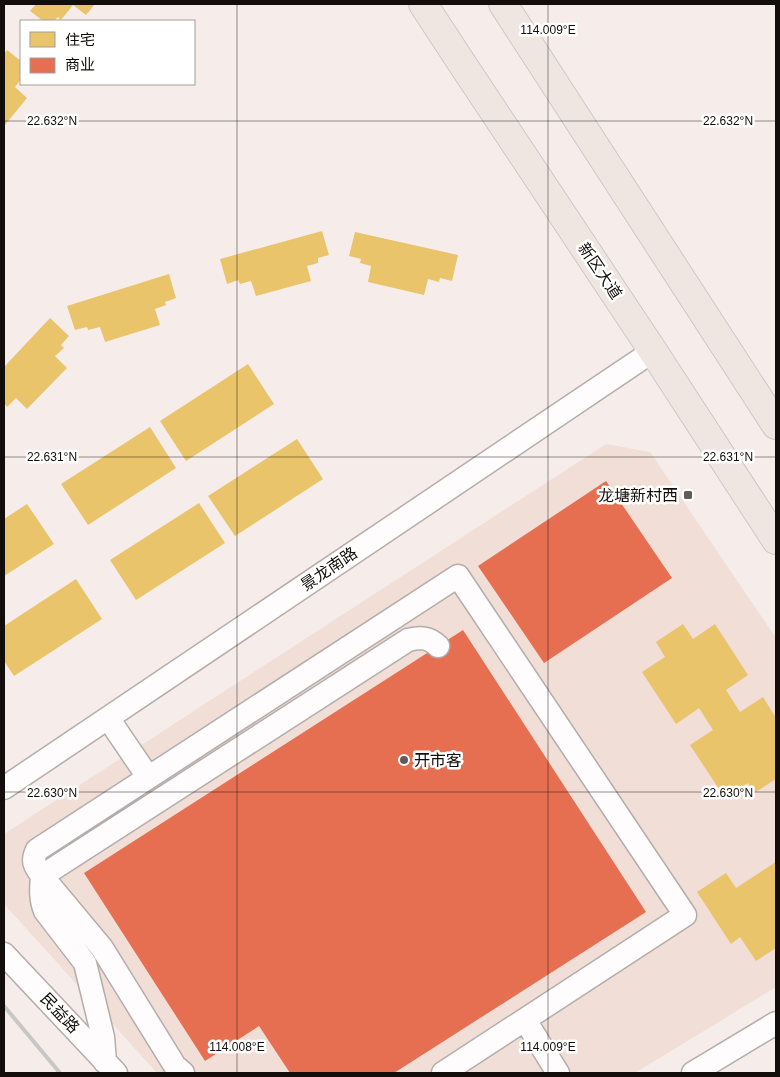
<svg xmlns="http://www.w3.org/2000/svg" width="780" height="1077" viewBox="0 0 780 1077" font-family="Arial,'Noto Sans SC',sans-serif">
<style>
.built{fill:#f0ded7}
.homes{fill:#e9c46a}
.shops{fill:#e76f51}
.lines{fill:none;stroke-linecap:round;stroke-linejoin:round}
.minor-casing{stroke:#b4adab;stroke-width:25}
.major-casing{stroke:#cdc8c7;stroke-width:30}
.minor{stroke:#fefcfc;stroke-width:22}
.major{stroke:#efe6e2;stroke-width:28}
.rail{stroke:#c9c7c5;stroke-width:4}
.ticks{fill:none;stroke:#130e0b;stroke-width:1;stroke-opacity:0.45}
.poi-dot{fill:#625c59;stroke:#fff;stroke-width:2}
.labels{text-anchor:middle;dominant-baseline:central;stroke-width:5;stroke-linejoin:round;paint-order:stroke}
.street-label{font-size:16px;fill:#130e0b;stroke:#fff}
.poi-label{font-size:16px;fill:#130e0b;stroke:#fff;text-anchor:end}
.ticks-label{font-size:12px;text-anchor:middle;fill:#130e0b;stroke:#fff;stroke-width:5;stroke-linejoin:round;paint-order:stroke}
</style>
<rect width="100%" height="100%" fill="#f6edea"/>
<!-- built -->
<path class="built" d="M606,444L650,452L776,638V987L635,1073H157L4,904V834Z"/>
<!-- homes -->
<path class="homes" d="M36,4H95L86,15L73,5L61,20L58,17L54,21H43L30,11Z
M7,50L21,61V73L19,76L21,77V79L15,87L27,98L4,126V54Z
M322,231L329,255L318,258V263L307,266L311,281L256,296L251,281L240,284L238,280L227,284L220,259Z
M355,232L458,255L452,281L440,278L439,282L428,279L424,295L368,282L371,266L360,263L361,259L349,256Z
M169,274L176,298L165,302L166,305L155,309L160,325L105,342L100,327L88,330L87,327L75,330L67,306Z
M50,318L69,336L61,345L64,348L55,356L67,368L27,409L16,398L7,407L4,403V367Z
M248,364L274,404L186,461L160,421Z
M150,427L176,468L88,525L61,484Z
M297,439L323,479L235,536L208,496Z
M199,503L225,543L136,600L110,560Z
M27,504L54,544L4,576V519Z
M76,579L102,619L14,676L4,661V626Z
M683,624L693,639L715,624L748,675L726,690L740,712L763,697L776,718V765H775L776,767V779L754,793L748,783L725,798L690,745L713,730L699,708L676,724L642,672L665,657L656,642Z
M776,862V948L756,961L740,937L731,944L697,892L726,873L736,888Z"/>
<!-- shops -->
<path class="shops" d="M606,481L672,578L544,663L478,566Z
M463,630L646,912L394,1073H290L259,1026L205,1061L84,873Z"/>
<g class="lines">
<!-- minor casing -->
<g class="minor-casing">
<path id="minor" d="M108,718L148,777
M4,788L653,351
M4,954L116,1073
M525,1020L558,1073
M105,1062L103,1037L85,963L45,911C40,899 41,889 42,876L408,640C420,637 429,637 438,646
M183,1073L175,1066L102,948L42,876C35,866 31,862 37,850L458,576L685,915L443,1073
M693,1073L776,1023"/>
</g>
<!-- major casing -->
<g class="major-casing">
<path id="major" d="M423,4L461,62L653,351L776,540
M503,4L776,425"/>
</g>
<!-- minor -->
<use href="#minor" class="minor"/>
<!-- major -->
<use href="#major" class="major"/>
<!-- rail -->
<path class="rail" d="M4,1006L60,1073"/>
</g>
<!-- ticks -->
<path class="ticks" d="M237,4V1073M548,4V1073M4,121H776M4,457H776M4,792H776"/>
<!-- markers -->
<g class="poi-dot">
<rect x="683" y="490" width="10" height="10" rx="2.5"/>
<circle cx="404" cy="760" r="5"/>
</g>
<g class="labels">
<!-- street labels -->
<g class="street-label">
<text transform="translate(600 271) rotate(56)">新区大道</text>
<text transform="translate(329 569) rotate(-34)">景龙南路</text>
<text transform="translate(60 1013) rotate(47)">民益路</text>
</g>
<!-- poi labels -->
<g class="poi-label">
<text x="678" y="495">龙塘新村西</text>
<text x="414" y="760" text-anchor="start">开市客</text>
</g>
</g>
<g class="ticks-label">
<text x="548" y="34">114.009°E</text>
<text x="52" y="125">22.632°N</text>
<text x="728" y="125">22.632°N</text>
<text x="52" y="461">22.631°N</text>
<text x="728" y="461">22.631°N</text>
<text x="52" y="797">22.630°N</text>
<text x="728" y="797">22.630°N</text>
<text x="237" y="1051">114.008°E</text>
<text x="548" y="1051">114.009°E</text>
</g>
<!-- border -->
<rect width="780" height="1077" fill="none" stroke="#130e0b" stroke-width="10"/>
<!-- legend -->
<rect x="20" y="20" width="175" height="65" fill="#ffffff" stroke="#a19f9d"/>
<rect x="30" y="32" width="25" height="15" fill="#e9c46a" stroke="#a19f9d"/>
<text x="65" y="45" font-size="15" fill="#130e0b">住宅</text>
<rect x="30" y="58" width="25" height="15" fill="#e76f51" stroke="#a19f9d"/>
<text x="65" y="70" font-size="15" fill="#130e0b">商业</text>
</svg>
